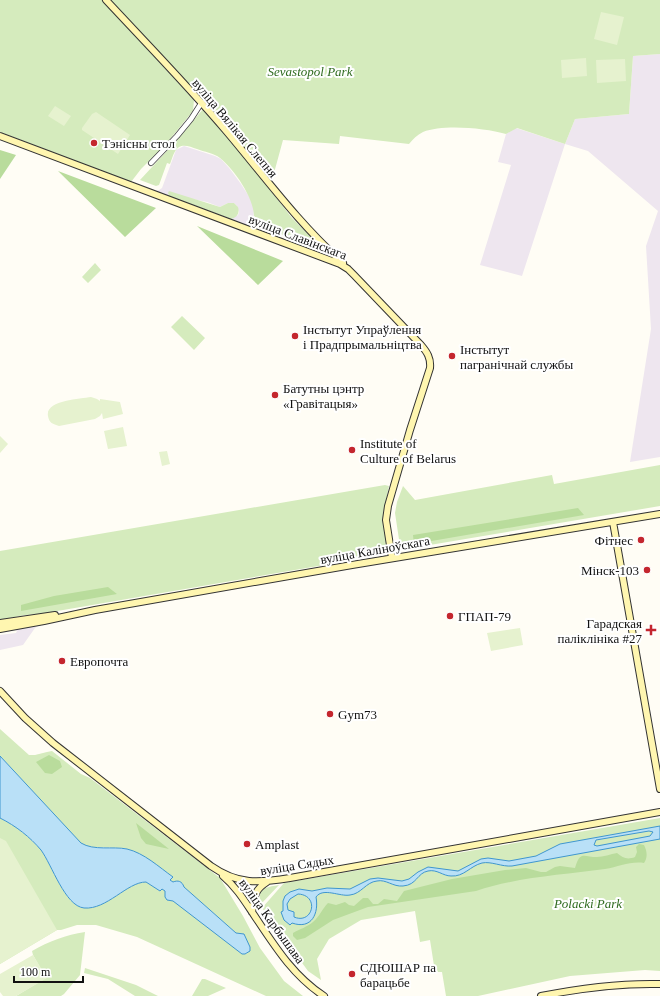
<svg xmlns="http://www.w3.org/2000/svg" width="660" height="996" viewBox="0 0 660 996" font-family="Georgia,serif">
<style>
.industrial{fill:#eee6ef}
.green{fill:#d5ebbd}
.forest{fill:#b9dc9c}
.pitch{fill:#e6f2cf}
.water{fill:#b9e0f7;stroke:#3f96cf;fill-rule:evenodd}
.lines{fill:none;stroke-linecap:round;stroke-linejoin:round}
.street-casing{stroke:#444;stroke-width:6}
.secondary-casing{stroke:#333;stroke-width:8}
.street{stroke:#fff;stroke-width:4.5}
.secondary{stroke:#fff6b0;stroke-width:6}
.poi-dot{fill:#c4262e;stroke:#fff;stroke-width:1.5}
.labels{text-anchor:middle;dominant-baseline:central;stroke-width:4;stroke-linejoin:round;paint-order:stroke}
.park-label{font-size:13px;font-style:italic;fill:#2f6b1f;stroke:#fff}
.street-label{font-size:13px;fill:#111;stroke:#fff}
.poi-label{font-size:13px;fill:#111;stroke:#fff;text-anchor:start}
</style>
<rect width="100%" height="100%" fill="#fffdf5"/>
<!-- industrial -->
<path class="industrial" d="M660,54V457L630,462L651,329L646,246L658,211L588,151L565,144L522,276L480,265L511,165L498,162L506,134L516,128L565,144L575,119L629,114L633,56Z
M184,146L215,156L221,159L230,169L241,184L252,201L254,208L253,224L257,228L231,219L238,215L239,212L237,206L234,203H228L220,207L207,202L168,194L169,196L156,191L159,190L162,188L176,150Z
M42,624L35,628L23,645L0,650V635L16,633L17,631L15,629Z"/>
<!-- green -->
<path class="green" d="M0,0H102L194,100L193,111L166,144L141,169L131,182L0,132Z
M110,0H660V54L633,56L629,114L575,119L565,144L517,128L506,134C485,128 443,124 423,132C417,135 413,139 409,144L340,136L339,144L283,140L271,184L214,113Z
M203,109L247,160L292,218L320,246L316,247C307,244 299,239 289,235L288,237L261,226L257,219L254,216C254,198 234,169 220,158C214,153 204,152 197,149C191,147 184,144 179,147C174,150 172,159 170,164L167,163L159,185L156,186L140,180L178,139Z
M169,191L220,207L228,203H234L238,207C240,213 237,218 231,219L169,196L168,193Z
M95,263L101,270L88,283L82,277Z
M182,316L205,338L194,350L171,327Z
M660,465V506L406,549H402L400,546L395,513L397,502L403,486L415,500L552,475L554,484Z
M385,485L389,486L383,515L387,549L385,552L382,555L339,560L330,564L40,614L25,615L0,620V551Z
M0,729L29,755H35L47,752L52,751L81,774L90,778L220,878L243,916L260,948L284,981L303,996H266L137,937L96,925H77L61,930H57L0,964V818C16,826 30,837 41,850C52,865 65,906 84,908C107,910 127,882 146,882L160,891L162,889L166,891L167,900H173L242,954H246L250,949L241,934L236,933L184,887L180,882H173L170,880L172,877L133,851L123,848L89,847L84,846L78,841L0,756Z
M660,818V971L645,970L570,976L478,996H446L442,972H435L430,940L420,942L415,911L361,920L329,939L317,959L321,980L308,971L262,908L284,883Z
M279,885L261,904C256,889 266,887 279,885Z
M85,932L80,975L64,994L61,996H16L46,978L33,955L32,951C49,941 66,935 85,932Z
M85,968L136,985L158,996H135L108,979L84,973Z
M202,979H205L226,988L208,996H192Z"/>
<!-- forest -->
<path class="forest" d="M0,150L16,155L0,179Z
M58,171L156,208L125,237Z
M197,226L283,261L258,285Z
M578,508L584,515L414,544L413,535Z
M108,587L117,594L21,611V605L54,596Z
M49,755L60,761L62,767L52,774L45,773L36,762Z
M136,823L169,849L146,844L141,838Z
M639,844L644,845C647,851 648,857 644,863C630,861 619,867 605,869C562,875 517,877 476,891L368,907L333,920L305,938L297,940L293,936V933C300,929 307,927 313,922C320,916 322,909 328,903L336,905L345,902L349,905L354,906L363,898H368L373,904H378L384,899L397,901L404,891L452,879L505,870L526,868L541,872H546L555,867L560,866L575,868C580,850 584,857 597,857C603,857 611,854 617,853C623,858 627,860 635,857L637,852L636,847Z"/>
<!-- pitch -->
<path class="pitch" d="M601,12L624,17L617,45L594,39Z
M586,58L587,76L562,78L561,60Z
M625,59L626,81L597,83L596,60Z
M55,106L71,116L64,126L48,116Z
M96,112L130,135L118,154L82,130V128L92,114Z
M91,397L97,399L100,401V399L120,402L123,414L103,419L102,413L100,416L95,419L59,426C53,424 49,423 48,416C45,400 80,399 91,397Z
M123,427L127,446L108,449L104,431Z
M0,436L8,444L0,453Z
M167,451L170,464L162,466L159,452Z
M520,628L523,645L491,651L487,633Z
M0,838L6,841L57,930L0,964Z
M33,955L47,978L16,996H3L0,992V974Z"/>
<!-- water -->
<path class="water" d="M0,756L81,843C94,851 112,846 127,849C144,853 159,867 173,877L170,880L173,882C178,880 182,881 184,887L236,933L244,934L250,947V951L245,954H242L173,901L167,900L165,897V891L162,889L160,891L146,882C127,882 107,910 84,908C65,906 52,865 41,850C30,837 16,826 0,818Z
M660,826V839L512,866C502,867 491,861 482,863C470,866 464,877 451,876C443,876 437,869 428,871C417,873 417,885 403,886C393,887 386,879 377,881C366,882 361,894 350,895C340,897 323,887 316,897C319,913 312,930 292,923L290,925L284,920L281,912L283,911V901L285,896L290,892L299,889L312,891L327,888L350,889L370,879L378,878L402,881L409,879L418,872L428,867L458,871L481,859L488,858L509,861L536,856L560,844ZM649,831L653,832L650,836L597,846L594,845L596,840ZM298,894C320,895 313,925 294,917V912L288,910L287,904L290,899Z"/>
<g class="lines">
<!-- street casing -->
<g class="street-casing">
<path id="street" d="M151,163L177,136L191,119L202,102"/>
</g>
<!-- secondary casing -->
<g class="secondary-casing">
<path id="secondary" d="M106,0C147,44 188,86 227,132C265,177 299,224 343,263
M0,136L340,264L348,269L354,275L421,345C427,352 431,358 430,368L410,430L388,506L386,520L392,558
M613,522L660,789
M0,623L55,615
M0,629L44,621L95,610L352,565L660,514
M0,691L25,718L53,743L211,866C238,885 259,883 290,878L660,812
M223,876C236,887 244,900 254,915C274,945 293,976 324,996
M252,912C255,897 253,891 267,882
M541,996C581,988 620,983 660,984"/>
</g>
<!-- street -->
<use href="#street" class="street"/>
<!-- secondary -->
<use href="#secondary" class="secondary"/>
</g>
<!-- markers -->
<g class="poi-dot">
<circle cx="94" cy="143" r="4"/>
<circle cx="295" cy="336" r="4"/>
<circle cx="452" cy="356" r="4"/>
<circle cx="275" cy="395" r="4"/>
<circle cx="352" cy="450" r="4"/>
<circle cx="641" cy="540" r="4"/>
<circle cx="647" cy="570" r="4"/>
<circle cx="450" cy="616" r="4"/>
<path d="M649 624h4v4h4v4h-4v4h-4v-4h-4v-4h4z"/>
<circle cx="62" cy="661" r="4"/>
<circle cx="330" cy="714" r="4"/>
<circle cx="247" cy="844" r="4"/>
<circle cx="352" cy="974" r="4"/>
</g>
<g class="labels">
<!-- park labels -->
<g class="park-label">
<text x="310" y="71">Sevastopol Park</text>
<text x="588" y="903">Polacki Park</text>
</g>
<!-- street labels -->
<g class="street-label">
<text transform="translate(235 128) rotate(50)">вуліца Вялікая Слепня</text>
<text transform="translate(298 237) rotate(21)">вуліца Славінскага</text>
<text transform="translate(375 550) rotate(-10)">вуліца Каліноўскага</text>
<text transform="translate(297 865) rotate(-9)">вуліца Сядых</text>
<text transform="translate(272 921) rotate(54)">вуліца Карбышава</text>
</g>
<!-- poi labels -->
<g class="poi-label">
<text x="102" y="143">Тэнісны стол</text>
<text x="303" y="329">Інстытут Упраўлення<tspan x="303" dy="15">і Прадпрымальніцтва</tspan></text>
<text x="460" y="349">Інстытут<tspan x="460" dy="15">пагранічнай службы</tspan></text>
<text x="283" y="388">Батутны цэнтр<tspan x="283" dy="15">«Гравітацыя»</tspan></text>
<text x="360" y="443">Institute of<tspan x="360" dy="15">Culture of Belarus</tspan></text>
<text x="633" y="540" text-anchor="end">Фітнес</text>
<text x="639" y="570" text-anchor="end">Мінск-103</text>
<text x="458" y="616">ГПАП-79</text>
<text x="642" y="623" text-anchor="end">Гарадская<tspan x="642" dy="15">паліклініка #27</tspan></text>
<text x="70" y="661">Европочта</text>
<text x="338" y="714">Gym73</text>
<text x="255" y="844">Amplast</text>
<text x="360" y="967">СДЮШАР па<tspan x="360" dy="15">барацьбе</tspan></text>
</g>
</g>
<!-- scale -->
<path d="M14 976v6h69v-6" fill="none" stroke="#111111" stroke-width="2"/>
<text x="20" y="976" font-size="12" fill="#111111" stroke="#ffffff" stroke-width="3" paint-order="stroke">100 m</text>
</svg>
